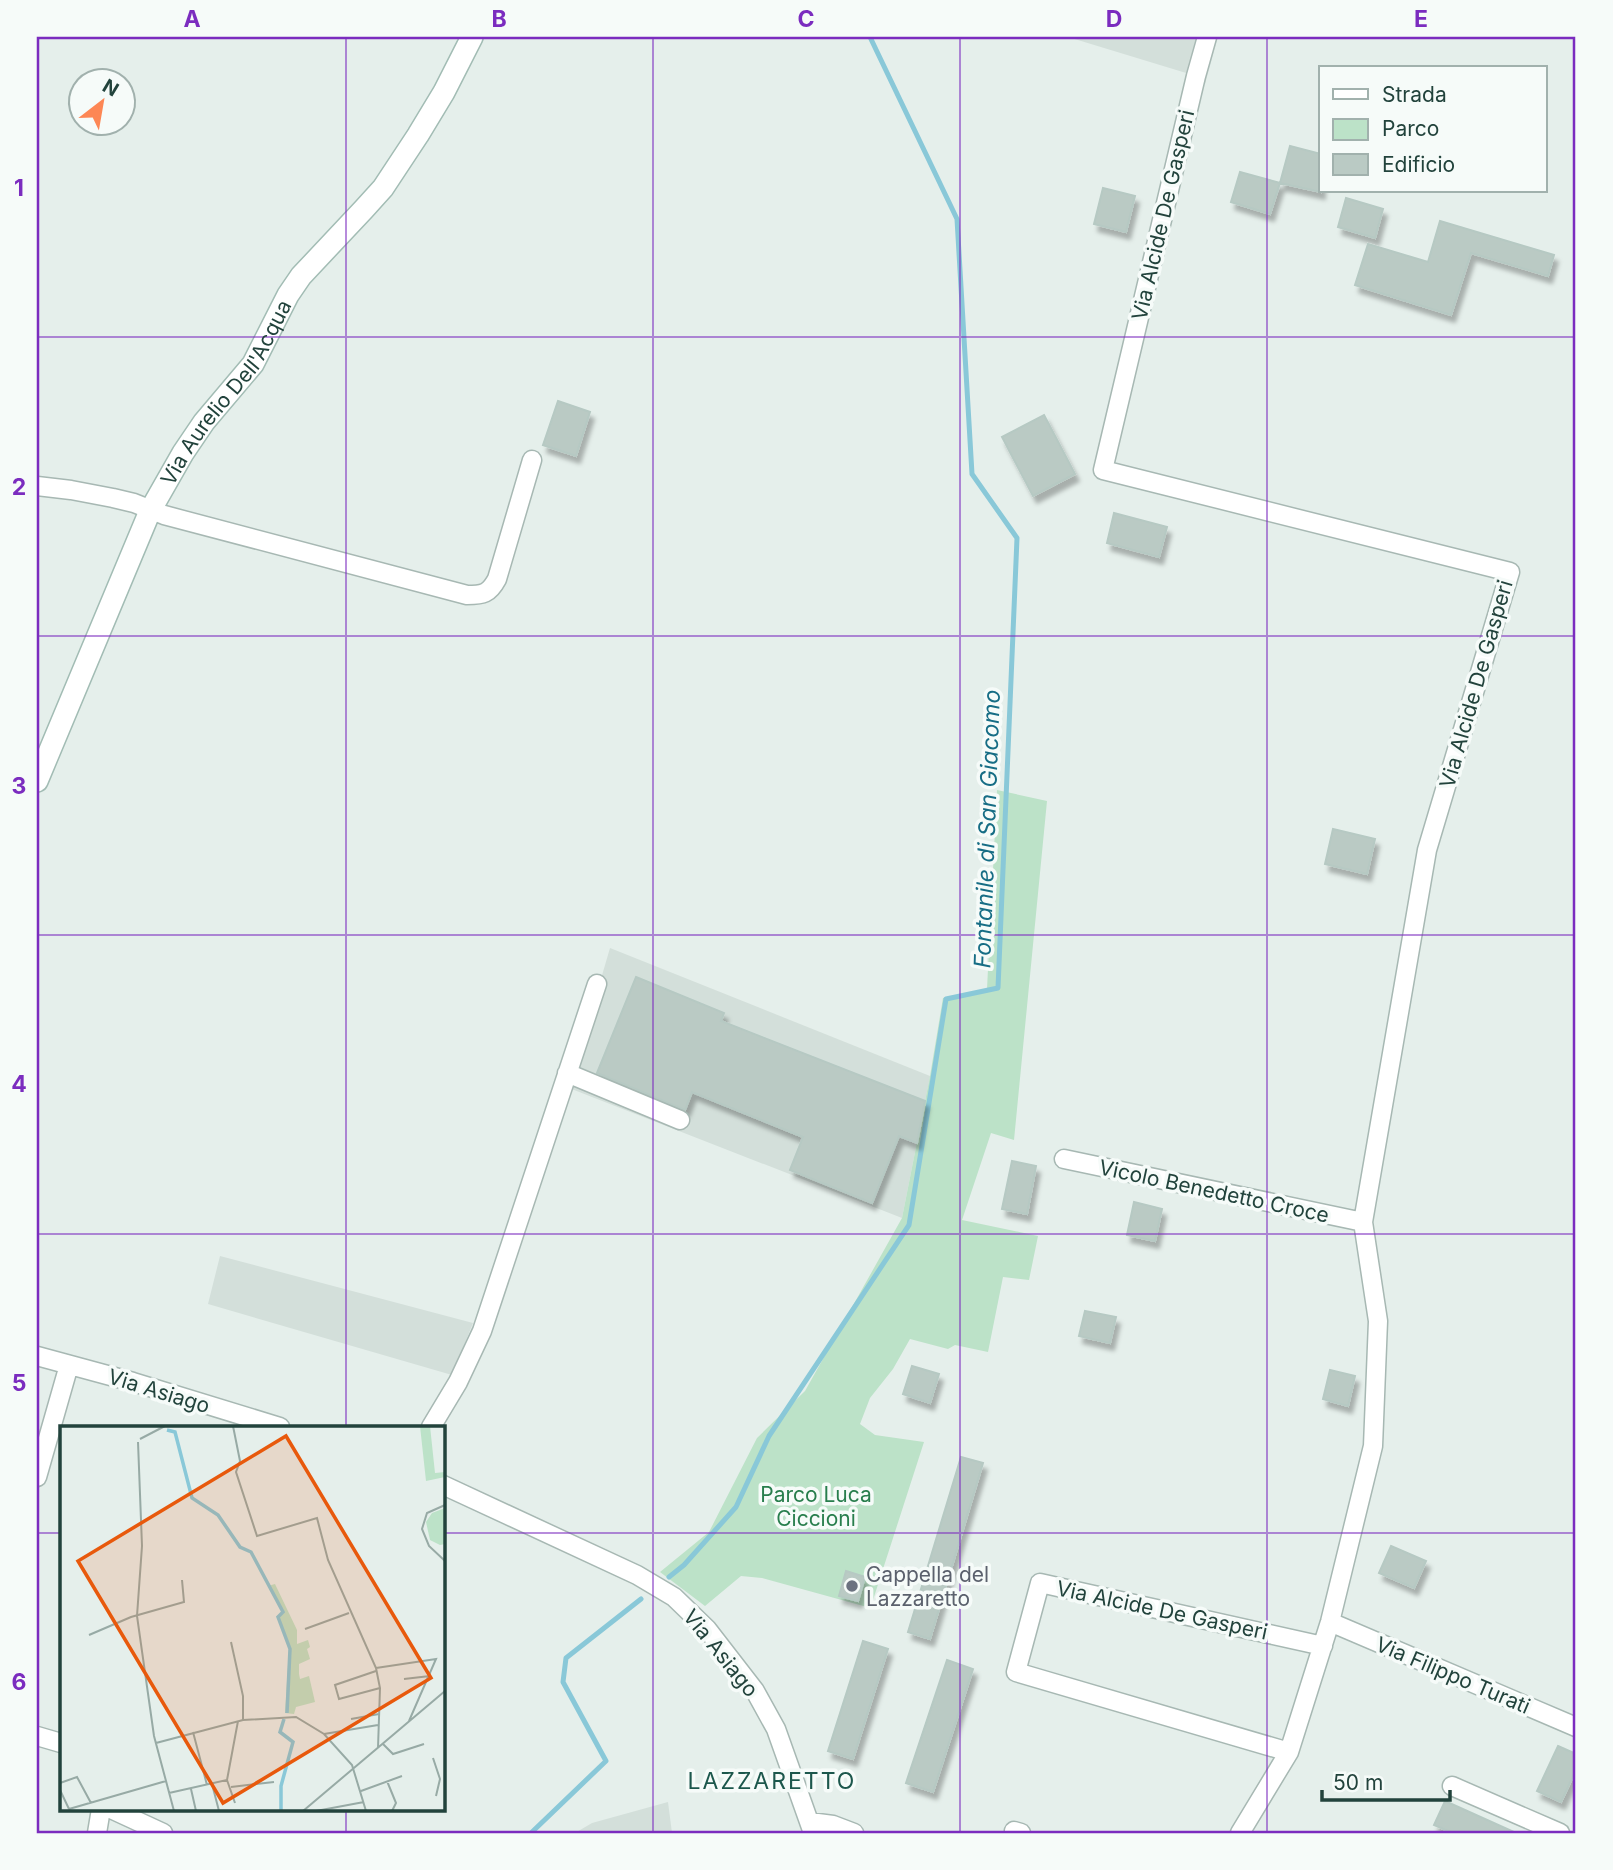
<svg xmlns="http://www.w3.org/2000/svg" width="1613" height="1870" viewBox="0 0 1613 1870" font-family="Inter,sans-serif">
<style>
.built{fill:#d3dfda}
.green{fill:#bce2c8}
.lines{fill:none;stroke-linecap:round;stroke-linejoin:round}
.stream{stroke:#89c8d8;stroke-width:5}
.building{fill:#bacac4;stroke:#b6c9c3;stroke-width:2;filter:url(#shadow)}
.street-casing{stroke:#a7b8b3;stroke-width:21}
.secondary-casing{stroke:#a2bcb4;stroke-width:24}
.street{stroke:#fff;stroke-width:18}
.secondary{stroke:#fff;stroke-width:21}
.grid{fill:none;stroke:#7b2cbf;stroke-width:2;stroke-opacity:0.55}
.worship-dot{fill:#6b7280;stroke:#f6fbf9;stroke-width:2.5}
.labels{text-anchor:middle;dominant-baseline:central;stroke-width:7;stroke-linejoin:round;paint-order:stroke}
.street-label{font-size:21px;fill:#22433c;stroke:#f6fbf9}
.park-label{font-size:21px;fill:#287e4d;stroke:#f6fbf9}
.worship-label{font-size:21px;fill:#5b616d;stroke:#f6fbf9;text-anchor:start}
.water-label{font-size:23px;font-style:italic;fill:#166d85;stroke:#f6fbf9}
.neighbourhood-label{font-size:23px;letter-spacing:2px;fill:#1c574c;stroke:#f6fbf9}
.inset-river{fill:none;stroke:#89c8d8;stroke-width:3.5}
.inset-road{fill:none;stroke:#97aaa5;stroke-width:2}
.view{fill:#e8590c;fill-opacity:0.15;stroke:#e8590c;stroke-width:3.5}
.inset-edge{fill:none;stroke:#22433c;stroke-width:3.5}
.neatline{fill:none;stroke:#7b2cbf;stroke-width:2.5}
.grid-label{font-size:23px;text-anchor:middle;font-weight:bold;fill:#7b2cbf}
</style>
<defs>
<filter id="shadow"><feDropShadow dx="4" dy="7" stdDeviation="2" flood-color="#0004"/></filter>
</defs>
<rect width="100%" height="100%" fill="#e5efeb"/>
<!-- built -->
<path class="built" d="M1068,37H1218L1205,84L1196,76Z
M610,948L930,1076L902,1218L569,1088Z
M220,1256L473,1323L452,1375L208,1304Z
M668,1802L672,1833H575L592,1823Z"/>
<!-- green -->
<path class="green" d="M997,790L1047,801L1014,1140L991,1133L962,1220L1038,1236L1029,1280L1003,1277L988,1352L955,1345L948,1349L910,1339L893,1369L870,1398L860,1424L875,1435L924,1442L873,1600L867,1607L762,1578L741,1576L705,1606L660,1572L709,1532L757,1438L805,1391L902,1218L930,1076L943,998L987,989Z"/>
<g class="lines">
<!-- stream -->
<path class="stream" d="M669,1577L684,1565L736,1507L769,1436L909,1225L946,999L998,988L1017,538L972,474L957,219L870,37
M531,1833L606,1761L563,1682L566,1658L641,1599"/>
</g>
<!-- building -->
<path class="building" d="M1290,146L1321,154V192L1280,183Z
M1240,172L1280,183L1270,214L1231,202Z
M1103,188L1135,196L1126,232L1094,224Z
M1346,198L1383,209L1375,238L1338,227Z
M1440,221L1554,255L1548,276L1471,253L1451,315L1355,285L1368,244L1428,262Z
M558,401L590,412L576,456L543,445Z
M1044,415L1075,474L1033,496L1002,437Z
M1114,513L1167,527L1159,557L1107,543Z
M1333,829L1375,839L1367,874L1325,864Z
M636,977L724,1013L721,1021L925,1101L917,1143L899,1136L872,1203L790,1170L803,1137L692,1092L685,1110L597,1073Z
M1012,1161L1036,1166L1027,1214L1002,1209Z
M1134,1202L1162,1209L1155,1241L1127,1235Z
M1085,1311L1116,1317L1110,1343L1079,1336Z
M912,1366L939,1374L930,1403L903,1394Z
M1330,1370L1355,1376L1348,1406L1323,1399Z
M961,1457L983,1463L930,1639L908,1632Z
M1391,1546L1426,1561L1414,1588L1379,1573Z
M846,1571L865,1577L858,1601L839,1596Z
M863,1641L888,1649L853,1759L828,1751Z
M947,1660L973,1669L933,1792L906,1783Z
M1558,1746L1576,1754V1770L1561,1802L1537,1791Z
M1445,1801L1516,1833H1453L1434,1825Z"/>
<g class="lines">
<!-- street casing -->
<g class="street-casing">
<path id="street" d="M1207,37L1196,76L1103,470L1510,572L1427,850L1363,1222L1378,1321L1373,1446L1330,1622L1289,1752L1240,1833
M37,486L71,490L113,498L134,503L164,515L467,595C483,595 489,594 497,579L532,460
M567,1073L680,1120
M1064,1159L1363,1222
M37,1356L133,1382L280,1427
M431,1427L458,1382L482,1331L597,984
M37,1477L69,1365
M443,1485L637,1575L674,1597L707,1629L755,1691L776,1729L813,1833
M1330,1622L1576,1727
M37,1736L61,1743
M1289,1752L1016,1672L1040,1583L1323,1646
M1452,1786L1560,1833
M111,1809L163,1833
M810,1822L833,1825L854,1833
M1014,1831L1021,1833
M97,1833L101,1809"/>
</g>
<!-- secondary casing -->
<g class="secondary-casing">
<g id="secondary">
<path id="s1" d="M37,781L150,511L183,453L204,422L253,364L288,295L301,276L364,209L383,188L418,135L444,92L472,37"/>
</g>
</g>
<!-- street -->
<use href="#street" class="street"/>
<!-- secondary -->
<use href="#secondary" class="secondary"/>
</g>
<!-- grid -->
<path class="grid" d="M346,37V1427M653,37V1833M960,37V1833M1267,37V1833M37,337H1576M37,636H1576M37,935H1576M37,1234H1576M37,1533H61M443,1533H1576M346,1809V1833"/>
<!-- markers -->
<circle class="worship-dot" cx="852" cy="1586" r="7"/>
<g class="labels">
<!-- street labels -->
<g class="street-label">
<text transform="translate(1163 215) rotate(-77)">Via Alcide De Gasperi</text>
<text stroke="none"><textPath href="#s1" startOffset="434">Via Aurelio Dell'Acqua</textPath></text>
<text transform="translate(1476 684) rotate(-74)">Via Alcide De Gasperi</text>
<text transform="translate(1214 1191) rotate(12)">Vicolo Benedetto Croce</text>
<text transform="translate(159 1391) rotate(17)">Via Asiago</text>
<text transform="translate(1162 1610) rotate(12)">Via Alcide De Gasperi</text>
<text transform="translate(721 1653) rotate(51)">Via Asiago</text>
<text transform="translate(1453 1675) rotate(23)">Via Filippo Turati</text>
</g>
<!-- park labels -->
<g class="park-label">
<text x="816" y="1494">Parco Luca<tspan x="816" dy="24">Ciccioni</tspan></text>
</g>
<!-- worship labels -->
<g class="worship-label">
<text x="866" y="1574">Cappella del<tspan x="866" dy="24">Lazzaretto</tspan></text>
</g>
<!-- water labels -->
<g class="water-label">
<text transform="translate(987 829) rotate(-88)">Fontanile di San Giacomo</text>
</g>
<!-- neighbourhood labels -->
<g class="neighbourhood-label">
<text x="772" y="1781">LAZZARETTO</text>
</g>
</g>
<!-- overview -->
<g transform="translate(60 1426)">
<rect width="385" height="385" fill="#e5efeb"/>
<path d="M360,0H370L375,47L385,46V51L366,55ZM385,82V118L380,119L370,114L366,96L372,87ZM215,158L237,204V218L248,214L250,221L247,223L250,233L239,238V248L240,253L249,250L255,276L236,281L234,288L225,287L229,223L217,191L222,186L208,160Z" fill="#bce2c8"/>
<path class="inset-river" d="M107,4L115,6L132,72L158,89L180,121L191,126L223,186L218,191L230,223L227,287M221,385V360L233,316L220,306L224,293"/>
<path class="inset-road" d="M173,0L180,35L176,46L197,110L257,92L268,134L316,242L320,262L318,322M80,13L105,0M78,16L82,120L77,190L94,310L114,385M385,79L367,87L362,103L369,120L385,135M245,203L289,187M29,209L71,191L124,176L122,154M171,216L183,270V294M316,242L376,233L349,295M316,245L275,259L279,273L320,262M344,253L370,250M291,293L319,288M133,306L147,359M264,308L318,299M96,317L183,294L236,291L264,308L292,339L306,385M323,318L333,328L364,318M373,332L380,353L376,370M167,354L175,377M327,355L336,377L332,385M0,357L17,351L31,377M152,358L159,385M171,361L214,356M131,363L136,385M0,364L9,383M301,365L342,350M109,367L167,354L178,295M9,383L106,355M243,385L385,265M256,385L304,376"/>
<path class="view" d="M226,10L371,252L163,377L18,135Z"/>
<rect width="385" height="385" class="inset-edge"/>
</g>
<!-- border -->
<rect width="1613" height="1870" fill="none" stroke="#f6fbf9" stroke-width="77"/>
<!-- legend -->
<rect x="1319" y="66" width="228" height="126" fill="#f6fbf9" stroke="#a1b1ad" stroke-width="2"/>
<rect x="1333" y="89" width="35" height="10" fill="#ffffff" stroke="#a1b1ad" stroke-width="2"/>
<text x="1382" y="102" font-size="21" fill="#22433c">Strada</text>
<rect x="1333" y="119" width="35" height="21" fill="#bce2c8" stroke="#a1b1ad" stroke-width="2"/>
<text x="1382" y="136" font-size="21" fill="#22433c">Parco</text>
<rect x="1333" y="154" width="35" height="21" fill="#bacac4" stroke="#a1b1ad" stroke-width="2"/>
<text x="1382" y="172" font-size="21" fill="#22433c">Edificio</text>
<!-- north arrow -->
<g transform="translate(102 102) rotate(31)"><circle r="33" fill="#f6fbf9" stroke="#a1b1ad" stroke-width="2"/>
<path d="M0-5L12 26L0 18L-12 26Z" fill="#fd8755"/>
<text y="-10" font-size="19" font-weight="bold" text-anchor="middle" fill="#22433c">N</text>
</g>
<!-- scale -->
<path d="M1322 1790v10h128v-10" fill="none" stroke="#22433c" stroke-width="3.5"/>
<text x="1333" y="1790" font-size="21" fill="#22433c" stroke="#f6fbf9" stroke-width="5" paint-order="stroke">50 m</text>
<rect x="38" y="38" width="1536" height="1794" class="neatline"/>
<g class="grid-label">
<text x="192" y="27">A</text>
<text x="499" y="27">B</text>
<text x="806" y="27">C</text>
<text x="1114" y="27">D</text>
<text x="1421" y="27">E</text>
<text x="19" y="196">1</text>
<text x="19" y="495">2</text>
<text x="19" y="794">3</text>
<text x="19" y="1092">4</text>
<text x="19" y="1391">5</text>
<text x="19" y="1690">6</text>
</g>
</svg>
